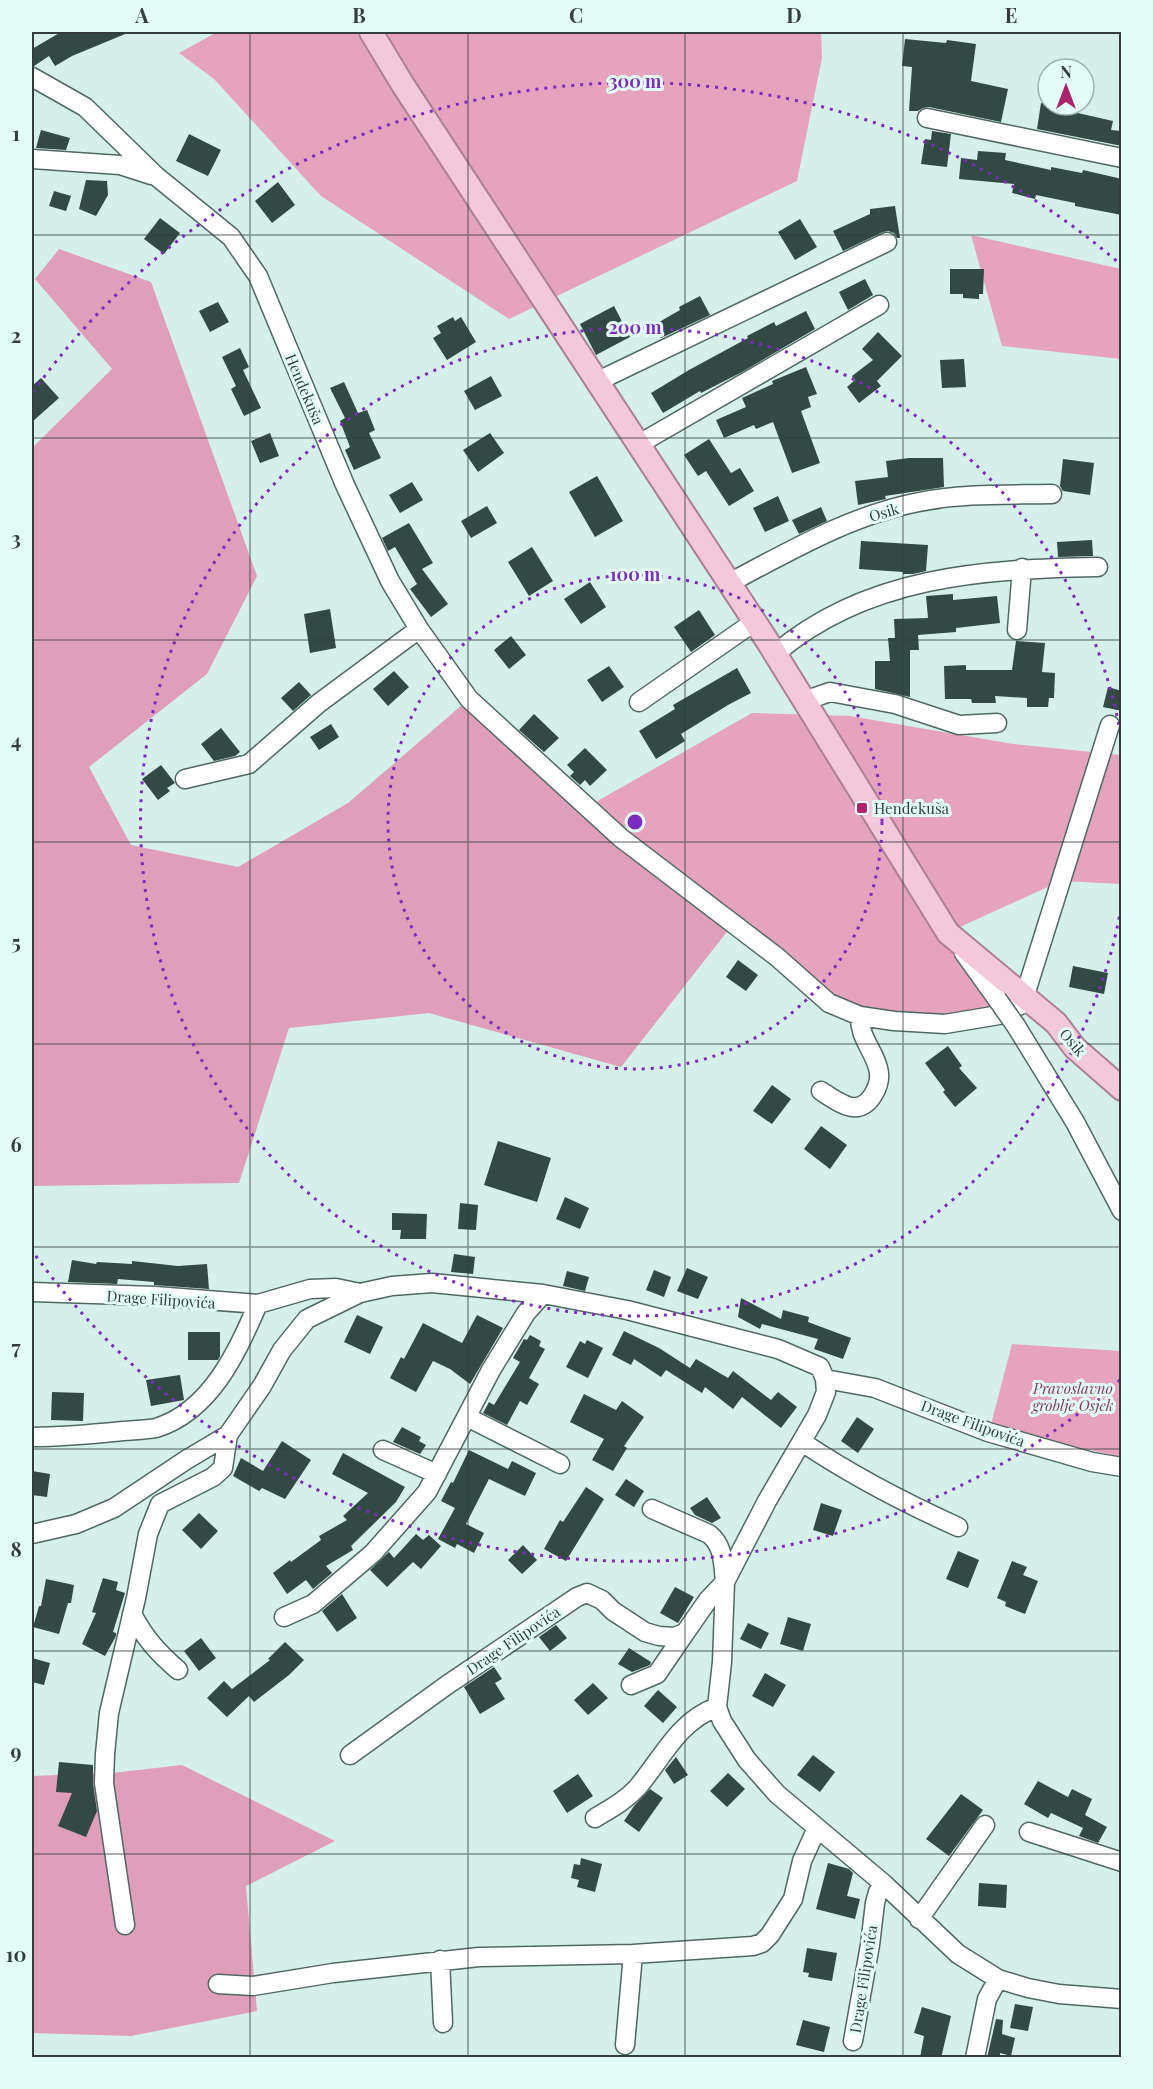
<svg xmlns="http://www.w3.org/2000/svg" width="1153" height="2089" viewBox="0 0 1153 2089" font-family="'Playfair Display',serif">
<style>
.green{fill:#e5a3be}
.forest{fill:#df9eb9}
.building{fill:#324944}
.lines{fill:none;stroke-linecap:round;stroke-linejoin:round}
.minor-casing{stroke:#506863;stroke-width:21}
.major-casing{stroke:#ab8093;stroke-width:26}
.minor{stroke:#fff;stroke-width:18}
.major{stroke:#f3c8da;stroke-width:22}
.minor-bridge-casing{stroke:#506863;stroke-width:21;stroke-linecap:butt}
.minor-bridge{stroke:#fff;stroke-width:18}
.grid{fill:none;stroke:#333e3c;stroke-width:1.5;stroke-opacity:0.55}
.ring{fill:none;stroke:#7b2cbf;stroke-width:3;stroke-dasharray:3 6}
.poi-dot{fill:#a9246c;stroke:#e3fef8;stroke-width:2}
.labels{text-anchor:middle;dominant-baseline:central;stroke-width:6;stroke-linejoin:round;paint-order:stroke}
.street-label{font-size:15px;fill:#333e3c;stroke:#e3fef8}
.poi-label{font-size:15px;fill:#333e3c;stroke:#e3fef8;text-anchor:start}
.park-label{font-size:15px;font-style:italic;fill:#86385e;stroke:#e3fef8}
.centre{fill:#7b2cbf;stroke:#e3fef8;stroke-width:3}
.ring-label{font-size:18px;text-anchor:middle;font-weight:bold;fill:#7b2cbf;stroke:#e3fef8;stroke-width:6;stroke-linejoin:round;paint-order:stroke}
.neatline{fill:none;stroke:#333e3c;stroke-width:2}
.grid-label{font-size:20px;text-anchor:middle;font-weight:bold;fill:#333e3c}
</style>
<rect width="100%" height="100%" fill="#d5f0eb"/>
<!-- green -->
<path class="green" d="M217,32H821L822,58L797,181L509,319L321,196L214,79L179,53Z
M971,235L1121,269V359L1002,346Z
M752,713L850,716L1013,744L1121,755V884L1061,881L949,932L999,1015L860,1016L587,807Z
M1012,1344L1121,1351V1457L990,1428Z"/>
<!-- forest -->
<path class="forest" d="M59,249L151,282L257,576L207,674L89,767L131,845L238,867L348,803L469,699L733,924L621,1067L429,1013L289,1028L239,1183L32,1186V448L112,369L35,279Z
M182,1765L335,1841L246,1886L257,2011L131,2036L32,2033V1776L112,1773Z"/>
<!-- building -->
<path class="building" d="M61,32H130L72,56L55,66L49,56L34,66H32V49Z
M905,39L946,43L947,40L976,44L971,81L1008,89L1001,122L929,107L923,108L918,111H909L912,67L902,66Z
M1041,103L1070,107L1069,111L1113,121L1111,130L1122,131V146L1037,129Z
M41,130L70,138L66,150L36,148Z
M932,131L951,134L947,167L921,164L925,139L931,140Z
M189,134L221,150L208,176L176,161Z
M978,151L1006,153L1005,160L1051,170V167L1082,173L1083,170L1122,179V215L1075,206V203L1036,195L1035,199L1012,193L1014,184L959,179L961,158L977,160Z
M86,180L107,181L108,195L96,216L79,209Z
M278,182L295,205L272,223L255,201Z
M54,191L71,196L66,211L49,206Z
M895,206L900,238H897L894,233L888,231L883,232L843,251L833,231L870,214V209Z
M160,218L180,233L164,254L144,239Z
M800,219L817,247L795,260L778,232Z
M950,269H984L983,294H979V299L963,298V294H950Z
M865,279L873,295L848,310L839,292Z
M700,296L710,315L661,338L654,325L680,310L679,307Z
M218,302L229,322L210,332L199,311Z
M614,306L630,337L596,355L580,324Z
M806,311L815,329L742,372L701,393L700,391L663,413L651,393L689,370L748,338L747,336L774,322L776,326Z
M453,317L455,321L461,317L476,342L447,360L433,338L441,333L437,326Z
M878,332L902,356L877,381L881,386L859,403L847,387L855,380L852,376L873,360L862,349Z
M240,348L249,367L243,370L261,408L244,416L231,389L236,386L222,357Z
M964,359L966,387L942,388L940,360Z
M806,367L817,394L808,397L811,407L801,411L820,463L792,473L773,422L756,429L754,425L724,438L716,420L746,407L742,398L773,384L772,381Z
M491,376L502,396L475,410L464,391Z
M41,378L59,398L32,422V386Z
M344,382L358,413L367,410L375,430L369,433L381,458L354,470L345,450L350,447L340,421L345,418L330,388Z
M270,433L279,456L260,463L251,441Z
M490,433L504,453L478,472L463,450Z
M709,439L731,473L740,468L754,491L729,506L706,471L698,476L684,455Z
M909,458H943L944,487L885,496L886,499L858,505L855,481L888,477L886,461Z
M1063,459L1094,463L1090,495L1063,491L1060,486Z
M597,476L623,521L595,537L569,492Z
M412,482L423,500L400,513L389,495Z
M778,496L789,521L765,532L753,508Z
M487,506L497,523L471,538L461,521Z
M821,507L827,521L799,534L792,520Z
M409,523L433,563L422,569L448,604L431,617L410,589L417,584L395,547L388,551L382,538Z
M1092,540L1093,556L1058,557L1057,542Z
M861,541L928,545L926,571L913,574H903V572L859,569Z
M532,547L553,581L529,596L508,562Z
M590,582L606,607L581,624L564,599Z
M953,594V600L997,596L1000,623L956,628V632L918,635L919,650H910V697L875,689V661H890L888,638H895L894,619L928,618L926,596Z
M330,609L336,648L310,653L304,614Z
M699,610L715,635L691,652L674,627Z
M511,636L526,655L509,669L494,650Z
M1016,641L1045,643L1042,672L1055,673L1054,698H1049L1048,707H1027V698L995,696L996,703H972L971,699H945L944,666L966,665V670H1012Z
M609,666L624,687L602,702L587,680Z
M737,668L751,693L728,705L681,734L685,741L656,759L639,731L675,709L673,705Z
M394,671L409,687L388,706L373,689Z
M299,682L311,695L293,711L281,698Z
M1108,687L1122,691V711L1103,707Z
M534,714L559,738L544,752L519,730Z
M331,724L339,737L319,750L310,737Z
M221,728L240,752L235,756L214,761L201,744Z
M585,748L607,770L590,786L585,780L580,785L570,776L574,772L567,765Z
M161,765L175,783L167,788L170,791L158,800L142,779Z
M738,960L758,975L746,991L726,977Z
M1073,966L1108,973L1104,994L1069,987Z
M948,1046L962,1066L959,1068L977,1088L955,1107L943,1092L945,1090L925,1063Z
M772,1085L791,1099L772,1124L753,1111Z
M821,1126L847,1145L830,1169L804,1149Z
M498,1141L551,1158L537,1202L484,1185Z
M565,1197L589,1208L580,1229L556,1219Z
M460,1203L478,1205L476,1230L458,1229Z
M392,1213L427,1214L426,1239H400L401,1230H392Z
M454,1254L475,1257L473,1274L451,1272Z
M72,1260L96,1264L97,1262L132,1264V1261L178,1266L207,1264L209,1289L154,1285V1282L118,1279L117,1284L68,1282Z
M687,1268L708,1277L698,1299L677,1291Z
M654,1270L671,1277L664,1297L646,1290Z
M567,1271L589,1277L585,1291L563,1286Z
M741,1298L781,1319L783,1310L809,1317L808,1322L851,1338L843,1359L814,1349L818,1339L762,1324L760,1329L738,1317Z
M357,1315L383,1327L370,1354L344,1342Z
M477,1315L503,1328L470,1384L450,1369L433,1361L416,1392L390,1378L401,1357L404,1359L423,1323L462,1343Z
M624,1331L659,1348L690,1368L696,1359L728,1378L733,1371L771,1400L778,1392L797,1407L781,1428L742,1397L733,1409L705,1387L702,1393L666,1370L661,1377L634,1359L631,1365L612,1355Z
M188,1332H220V1356L218,1360H188Z
M530,1335L541,1341L539,1346L545,1349L529,1378L539,1384L527,1405L520,1401L507,1425L483,1413L489,1402L494,1405L520,1362L513,1358L524,1339L527,1340Z
M587,1340L603,1348L588,1378L566,1367L580,1341L585,1344Z
M180,1375L184,1400L151,1406L146,1380Z
M52,1392L84,1393L83,1421L51,1420Z
M584,1394L616,1410L622,1401L644,1417L624,1446L627,1448L613,1471L592,1460L604,1439L570,1422Z
M857,1417L874,1429L858,1453L841,1441Z
M402,1427L421,1437L419,1441L426,1445L420,1454L393,1442Z
M282,1441L311,1460L285,1499L262,1488L259,1491L233,1476L241,1458L263,1471Z
M469,1450L508,1469L512,1461L536,1473L525,1496L489,1479L466,1524L484,1533L474,1553L457,1544L455,1548L438,1539L455,1508L441,1501L451,1482L453,1483Z
M343,1453L405,1487L396,1502L351,1546L353,1550L326,1566L332,1573L313,1589L306,1580L287,1594L273,1573L290,1560L291,1562L321,1540L319,1536L347,1520L343,1516L368,1493L332,1474Z
M32,1471L50,1474L47,1497L32,1495Z
M626,1479L644,1491L634,1507L615,1495Z
M586,1487L604,1499L566,1561L544,1549L560,1520L563,1522Z
M707,1497L721,1518L712,1523L695,1515L690,1508Z
M821,1503L842,1510L833,1536L813,1530Z
M199,1513L218,1531L201,1549L182,1530Z
M416,1534L423,1540L429,1535L441,1546L421,1569L413,1562L387,1587L370,1570L389,1552L394,1558Z
M523,1545L537,1560L522,1574L508,1560Z
M958,1551L979,1560L968,1588L946,1579Z
M1012,1561L1027,1567L1023,1575L1038,1581L1025,1614L1005,1606L1006,1602L997,1598Z
M103,1578L118,1582L116,1590L125,1593L113,1632L116,1633V1636L105,1656L82,1644L96,1613L92,1612Z
M46,1579L74,1585L71,1603H68L59,1634L33,1627L39,1606H41Z
M675,1587L694,1597L678,1623L660,1613Z
M342,1594L357,1618L337,1632L322,1611Z
M788,1617L811,1624L803,1651L780,1644Z
M748,1623L769,1633L761,1649L740,1639Z
M556,1625L567,1638L550,1651L539,1637Z
M201,1638L216,1658L199,1671L184,1651Z
M285,1642L304,1660L289,1675L254,1702L249,1696L227,1717L207,1698L224,1681L232,1689L270,1660L268,1659Z
M629,1648L651,1662L650,1665L632,1672L618,1664Z
M32,1658L50,1663L44,1685L32,1682Z
M494,1667L502,1679L495,1683L505,1699L480,1714L464,1687Z
M765,1673L786,1685L773,1707L752,1696Z
M593,1683L608,1698L588,1715L574,1700Z
M658,1690L677,1707L663,1723L644,1706Z
M813,1755L835,1772L820,1792L797,1775Z
M676,1757L688,1775L674,1784L665,1770Z
M59,1762L93,1765V1784L97,1811L86,1837L58,1826L72,1793L56,1792Z
M728,1773L745,1789L727,1807L710,1791Z
M578,1774L593,1796L567,1813L553,1791Z
M1038,1781L1068,1797L1072,1789L1092,1799L1085,1815L1107,1827L1098,1843L1079,1836L1083,1828L1051,1813L1048,1818L1024,1804Z
M650,1789L663,1798L639,1832L624,1821L634,1806Z
M961,1794L983,1810L949,1856L926,1839Z
M581,1858L602,1864L595,1892L577,1887L579,1880L571,1878L574,1864L580,1865Z
M828,1863L849,1869L853,1873L847,1896L860,1899L855,1919L816,1909Z
M979,1883L1007,1885L1006,1908L978,1906Z
M807,1948L837,1953L832,1981L808,1977L809,1973L803,1972Z
M1015,2004L1033,2007L1028,2031L1010,2028Z
M922,2007L951,2016L941,2058H920L924,2036L914,2033Z
M996,2019L1003,2020L1002,2034L1015,2038L1011,2056L1000,2053V2058H987Z
M803,2020L830,2027L824,2052L796,2045Z"/>
<g class="lines">
<!-- minor casing -->
<g class="minor-casing">
<path id="minor" d="M32,77L85,107L156,176L231,237L258,276L345,485L390,581L419,629L469,699L621,838L777,957L829,1003L860,1016L894,1021L945,1024L999,1015L1031,1000
M927,118L1122,158
M32,159L120,165L151,175
M598,381L887,242
M639,444L879,305
M729,583C790,551 851,515 919,502C963,493 1008,495 1052,494
M1017,630L1022,568
M775,654C866,576 984,569 1098,567
M804,701L830,692L895,704L959,725L997,723
M639,702L754,622
M185,779L249,764L319,703L419,629
M964,953L997,999
M1025,995L1110,725
M1016,1026L1075,1122L1122,1211
M821,1091C838,1102 858,1119 873,1095C878,1087 881,1078 878,1068C873,1049 859,1037 860,1016
M32,1292L155,1296L258,1304L310,1289L336,1288L360,1293
M825,1379L875,1388L988,1432L1092,1462L1122,1467
M467,1417L560,1464
M32,1437C62,1437 93,1434 123,1431C134,1430 146,1430 156,1428C211,1411 237,1352 258,1304
M802,1442C851,1475 905,1503 958,1527
M383,1450L437,1474
M32,1534L76,1524L114,1508L186,1460L228,1435L262,1386L282,1350L307,1319L360,1293L392,1286L432,1283L543,1294L627,1310L778,1349L820,1367L825,1379L826,1392L817,1415L767,1501L725,1582L722,1662L717,1707L722,1721L747,1760L777,1794L884,1884L958,1954L998,1979L1028,1988L1059,1994L1122,1999
M132,1614C145,1638 157,1652 178,1670
M284,1617L313,1604L346,1576L373,1553L427,1492L491,1370L526,1313L543,1294
M631,1685L657,1674L685,1633
M350,1755L447,1685L577,1597L587,1593L602,1600L613,1611L645,1632L659,1636L674,1637L685,1633L708,1600L725,1582C723,1564 724,1546 709,1534L652,1509
M595,1818C610,1809 625,1801 637,1788C662,1759 678,1721 717,1707
M1029,1832L1122,1862
M919,1919L985,1825
M125,1925L104,1783L105,1754L109,1713L136,1598L148,1534L160,1504L213,1477L223,1468L228,1435
M440,1960L443,2023
M218,1984L253,1986L333,1973L479,1957L633,1954L753,1946L762,1943L770,1935L793,1899L802,1861L817,1828
M853,2041L870,1945L875,1903L878,1892L884,1884
M625,2045L633,1954
M975,2058L987,1999L998,1979"/>
</g>
<!-- major casing -->
<g class="major-casing">
<path id="major" d="M371,32L403,85L768,642L948,933L1056,1023L1075,1048L1122,1089"/>
</g>
<!-- minor -->
<use href="#minor" class="minor"/>
<!-- major -->
<use href="#major" class="major"/>
<!-- minor-bridge casing -->
<g class="minor-bridge-casing">
<path id="minor-bridge" d="M997,999L1016,1026"/>
</g>
<!-- minor-bridge -->
<use href="#minor-bridge" class="minor-bridge"/>
</g>
<!-- grid -->
<path class="grid" d="M250,32V2058M468,32V2058M685,32V2058M903,32V2058M32,235H1122M32,438H1122M32,640H1122M32,842H1122M32,1044H1122M32,1247H1122M32,1449H1122M32,1651H1122M32,1854H1122"/>
<!-- distance rings -->
<g class="ring">
<circle cx="635" cy="822" r="247"/>
<path d="M1121 908A494 494 0 1 1 1121 736"/>
<path d="M1120 1380A740 740 0 0 1 33 1252M33 392A740 740 0 0 1 1120 264"/>
</g>
<!-- markers -->
<rect class="poi-dot" x="856" y="802" width="12" height="12" rx="3"/>
<g class="labels">
<!-- street labels -->
<g class="street-label">
<text transform="translate(305 389) rotate(67)">Hendekuša</text>
<text transform="translate(884 512) rotate(-16)">Osik</text>
<text transform="translate(1073 1042) rotate(49)">Osik</text>
<text transform="translate(161 1299) rotate(4)">Drage Filipovića</text>
<text transform="translate(973 1423) rotate(20)">Drage Filipovića</text>
<text transform="translate(513 1640) rotate(-34)">Drage Filipovića</text>
<text transform="translate(863 1979) rotate(-81)">Drage Filipovića</text>
</g>
<!-- poi labels -->
<g class="poi-label">
<text x="874" y="808">Hendekuša</text>
</g>
<!-- park labels -->
<g class="park-label">
<text x="1073" y="1388">Pravoslavno<tspan x="1073" dy="17">groblje Osjek</tspan></text>
</g>
</g>
<circle cx="635" cy="822" r="9" class="centre"/>
<g class="ring-label">
<text x="635" y="88">300 m</text>
<text x="635" y="334">200 m</text>
<text x="635" y="581">100 m</text>
</g>
<!-- border -->
<rect width="1153" height="2089" fill="none" stroke="#e3fef8" stroke-width="66"/>
<!-- north arrow -->
<g transform="translate(1066 87)"><circle r="28" fill="#e3fef8" stroke="#9db1ad" stroke-width="1.5"/>
<path d="M0-4.5L10 22L0 15L-10 22Z" fill="#a9246c"/>
<text y="-9" font-size="16" font-weight="bold" text-anchor="middle" fill="#333e3c">N</text>
</g>
<rect x="33" y="33" width="1087" height="2023" class="neatline"/>
<g class="grid-label">
<text x="142" y="23">A</text>
<text x="359" y="23">B</text>
<text x="576" y="23">C</text>
<text x="794" y="23">D</text>
<text x="1011" y="23">E</text>
<text x="16" y="141">1</text>
<text x="16" y="343">2</text>
<text x="16" y="546">3</text>
<text x="16" y="748">4</text>
<text x="16" y="950">5</text>
<text x="16" y="1152">6</text>
<text x="16" y="1355">7</text>
<text x="16" y="1557">8</text>
<text x="16" y="1759">9</text>
<text x="16" y="1962">10</text>
</g>
</svg>
